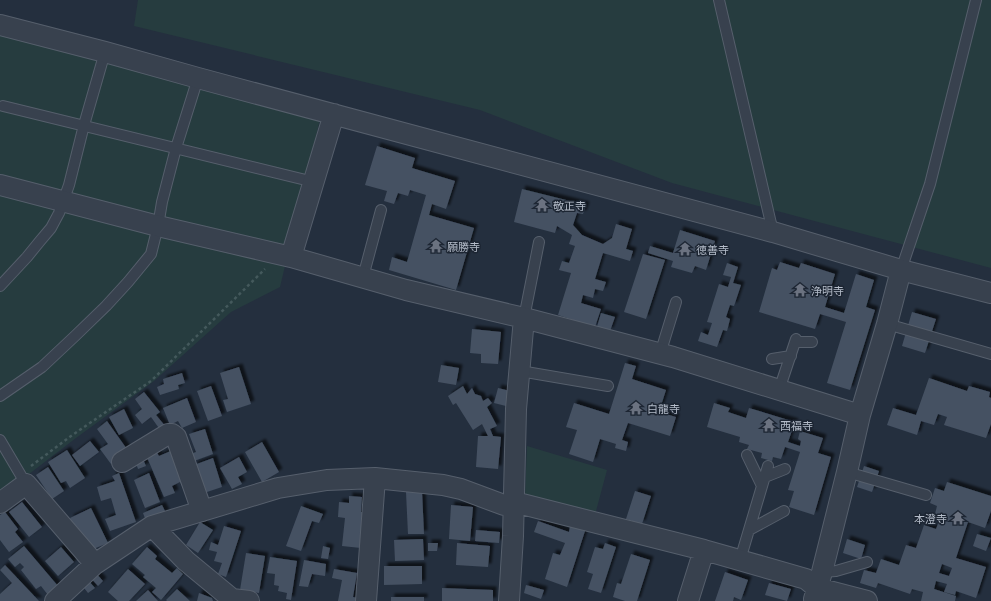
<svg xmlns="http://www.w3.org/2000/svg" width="991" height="601" viewBox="0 0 991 601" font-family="Commissioner,'Noto Sans JP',sans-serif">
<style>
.green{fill:#263c3f}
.building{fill:#455162;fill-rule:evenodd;filter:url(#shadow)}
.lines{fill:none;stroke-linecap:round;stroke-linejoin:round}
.service-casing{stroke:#565f6c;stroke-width:12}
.minor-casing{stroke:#565f6c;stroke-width:22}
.path{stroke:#44595c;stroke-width:2.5;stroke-dasharray:3 3;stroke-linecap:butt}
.service{stroke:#38414e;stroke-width:10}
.minor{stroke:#38414e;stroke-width:20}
.labels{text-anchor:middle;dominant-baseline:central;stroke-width:3;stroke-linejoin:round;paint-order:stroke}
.poi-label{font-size:11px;fill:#b4bcc9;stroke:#1d2633;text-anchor:start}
</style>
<defs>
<filter id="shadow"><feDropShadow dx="3.5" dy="-3.5" stdDeviation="1" flood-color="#0009"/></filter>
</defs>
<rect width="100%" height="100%" fill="#242f3e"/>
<!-- green -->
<path class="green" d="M138,0H991V268L672,183L480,110L134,26Z
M0,33L322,111L280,287L231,312L154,381L76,438L7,491L0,493Z
M527,446L607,470L595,515L525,495Z"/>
<!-- building -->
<path class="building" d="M377,146L415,158L412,168L455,181L446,209L432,204L429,215L474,228L456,290L389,270L392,257L407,262L426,195L410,190L408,196L398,193L394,204L384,201L387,191L365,185Z
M522,189L586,205L583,214L577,213L573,225L582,235L603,244L612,238L616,224L632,229L626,249L633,251L630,261L603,253L595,279L606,282L603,291L595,289L593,298L583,295L581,303L601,309L595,327L558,315L571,273L559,270L562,261L569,263L575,246L569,244L572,235L557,226L555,233L514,222Z
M680,230L715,241L706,270L695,266L692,273L671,267L673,261L648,253L650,246L673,253Z
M643,254L665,260L646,319L624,312Z
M780,262L799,268L801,263L835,274L825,307L844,313L856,274L874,280L866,307L875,310L850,390L827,383L846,322L820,314L815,329L759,312L772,268L777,270Z
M727,263L738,267L733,283L741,285L734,306L730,305L726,317L730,319L727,331L723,330L717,347L698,341L701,332L708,335L712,323L707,322L719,284L728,287L731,277L723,275Z
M912,312L936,319L925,353L902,346Z
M601,313L615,317L610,331L597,327Z
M472,329L501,332L498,364L481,363V354L470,353Z
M625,363L636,366L632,379L666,390L659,412L676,417L670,436L628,423L622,440L628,442L626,451L615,448L616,444L600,439L593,462L569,454L577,430L566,427L574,403L609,414Z
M441,365L459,368L456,385L438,382Z
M239,367L251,404L227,412L223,400L228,399L220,373Z
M182,373L185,383L178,385L179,389L160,395L157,387L164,384L163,379Z
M929,378L967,391L969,386L990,392L989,397L991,398V424L986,438L944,425L947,417L938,414L934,425L921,421L917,435L887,425L893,408L916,415Z
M211,386L222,416L208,421L197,391Z
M463,386L467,394L472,388L475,394L481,396L483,401L488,398L492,403L487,407L497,426L490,429L493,436L501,437L498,469L476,467L478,436H488L482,424L473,430L456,403L453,405L448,396Z
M498,388L510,391L506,406L494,403Z
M144,392L160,412L156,415L166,427L161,431L151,417L142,424L135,415L142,409L135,399Z
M187,398L196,422L182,428L178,421L170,425L163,408Z
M714,403L730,408L728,412L746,418L749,408L795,422L788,442L800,446L801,441L798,439L800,431L823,438L818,453L831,457L814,515L789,507L794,491L788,490L800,452L785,447L781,459L773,457L772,461L761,458L762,453L747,449L749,445L739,442L740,437L707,427Z
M124,409L133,428L119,435L109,417Z
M107,421L129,452L111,464L100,449L108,444L97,429Z
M205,429L213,454L194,461L191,454L196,452L189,434Z
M90,441L99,452L80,466L72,455Z
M262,442L279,472L262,482L245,452Z
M67,450L85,478L70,488L66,481L61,483L48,462Z
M173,450L185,492L180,482L172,486L175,493L164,497L146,455L156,451L159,456Z
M142,457L146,466L138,469L135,460Z
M239,457L247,472L238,477L242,484L232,489L220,468Z
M213,458L222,487L204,493L194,465Z
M864,466L879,471L872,492L857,487Z
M48,467L64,491L52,499L36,475Z
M119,473L136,522L110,531L105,519L116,515L111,498L101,501L97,487L115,481L112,476Z
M149,473L160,502L145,508L134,480Z
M947,482L991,496V511L985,528L968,522L956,558L986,567L976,598L956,591L955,595L944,592L947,584L936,581L934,589L956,596L955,601H921L923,592L912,589L910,594L878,583L876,588L860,583L864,570L876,573L881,559L899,565L906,545L916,548L924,525L936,529L941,516L935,514L937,506L930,503L935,488L944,491ZM942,564L952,568L949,576L939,573Z
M422,491L424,534H408L406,492Z
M635,491L651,496L642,524L626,519Z
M349,496L362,497L361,512H365L361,548L342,546L345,518L338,517L339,502L349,503Z
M22,502L42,527L29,537L9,512Z
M162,505L166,513L146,521L143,513Z
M451,505L473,507L470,541L449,539Z
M301,506L323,514L319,523L312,521L301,551L286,546Z
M91,508L108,543L91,550L85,537L79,539L70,518Z
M5,512L18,529L15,532L23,542L9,552L0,540V515Z
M538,521L569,532L570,526L585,531L567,587L545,579L553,553L560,555L565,543L534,532Z
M200,522L213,530L198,553L186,545Z
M224,526L241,531L226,577L218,574L222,563L214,561L217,552L209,550L211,542L218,545Z
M476,530L500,532L499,543L475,541Z
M977,534L991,538L986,551L973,546Z
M423,539L424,560L395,561L394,540Z
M847,539L865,545L861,559L843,553Z
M428,543H438L437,551H428Z
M457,543L490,546L488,567L456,565Z
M605,543L616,547L601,593L588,589L593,574L587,572L595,547L603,549Z
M24,546L58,586L48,595L41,586L36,589L21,570L24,567L20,563L15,567L8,559Z
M323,546L330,548L328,559L321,558Z
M61,547L74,562L58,576L45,561Z
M147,547L157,556L155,559L172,573L177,568L183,574L161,600L152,592L156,588L143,577L145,575L132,564Z
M246,553L265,556L259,593L240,590Z
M631,554L650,560L637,601H625L613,597L617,583L621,584Z
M270,557L297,561L291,600L286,599L287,593L278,591L279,586L274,585L275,574L267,573Z
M304,560L326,564L325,576L312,574L308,587L299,586Z
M5,565L39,601H0V594L12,583L0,570Z
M384,566H422V584L384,585Z
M128,569L145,584L129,601H118L108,592Z
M334,569L357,573L353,597L358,598L357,601H338L342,580L332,578Z
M94,571L103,581L98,586L89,576Z
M725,572L748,580L741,600L734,597L733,601H715Z
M87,579L95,588L88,593L81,584Z
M769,583L791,589L787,601L765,595Z
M526,585L544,590L541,599L524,593Z
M442,588L493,590V601H442Z
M177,589L190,601H167L166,600Z
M148,590L158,601H136Z
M199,593L212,598L213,601H197Z
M391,597H424V601H391Z"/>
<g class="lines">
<!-- service casing -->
<g class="service-casing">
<path id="service" d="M719,0L773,232
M3,106L314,182
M901,270L930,184L976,0
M363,277L381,210
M0,286L27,257L40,241L51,228L59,213L69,185L84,125L105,52
M524,318L539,242
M887,324L991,354
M795,342H812
M660,354L676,302
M772,359L791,356
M520,371L608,386
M779,390L796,339
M0,396L42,367L75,336L106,306L128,282L151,254L158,226L162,202L176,148L198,78
M0,440L26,484
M747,455L762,486
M847,472L926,495
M765,477L785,469
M749,530L784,511
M740,560L768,466
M822,572L836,571L867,562"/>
</g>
<!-- minor casing -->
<g class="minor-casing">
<path id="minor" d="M0,25L105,52L198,78L773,232L901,270L991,293
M0,185L158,226L291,257L406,290L524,318L673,357L860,415
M291,257L334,114
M122,462L168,434H172L176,437L202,511
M0,503L26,484L95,564
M152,526L186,561L232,599L249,601
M814,599L822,572L847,472L860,415L887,324L901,270
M55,601L95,564L152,526L278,488L327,480L375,478L443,485L461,489L504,505L514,502L704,550L806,579L817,588L867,601
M366,601L375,478
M509,601L513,536L516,409L524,318
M688,601L704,550"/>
</g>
<!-- path -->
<path class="path" d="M31,466L71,436L151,381L265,269"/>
<!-- service -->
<use href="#service" class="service"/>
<!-- minor -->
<use href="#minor" class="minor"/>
</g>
<!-- icons -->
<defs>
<g id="temple-bare" transform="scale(1.08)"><path d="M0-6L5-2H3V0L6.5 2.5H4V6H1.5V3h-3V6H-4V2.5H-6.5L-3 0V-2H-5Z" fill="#6b7280" stroke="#1d2633" stroke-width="2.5" paint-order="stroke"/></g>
</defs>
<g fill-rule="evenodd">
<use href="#temple-bare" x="542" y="205"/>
<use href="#temple-bare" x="436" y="246"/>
<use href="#temple-bare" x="685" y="249"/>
<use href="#temple-bare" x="800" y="290"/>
<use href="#temple-bare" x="636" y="408"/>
<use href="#temple-bare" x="769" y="425"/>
<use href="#temple-bare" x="958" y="518"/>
</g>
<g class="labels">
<!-- poi labels -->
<g class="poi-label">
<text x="553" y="205">敬正寺</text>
<text x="447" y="246">願勝寺</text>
<text x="696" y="249">徳善寺</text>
<text x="811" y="290">浄明寺</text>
<text x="647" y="408">白龍寺</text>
<text x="780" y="425">西福寺</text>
<text x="947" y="518" text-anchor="end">本澄寺</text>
</g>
</g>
</svg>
